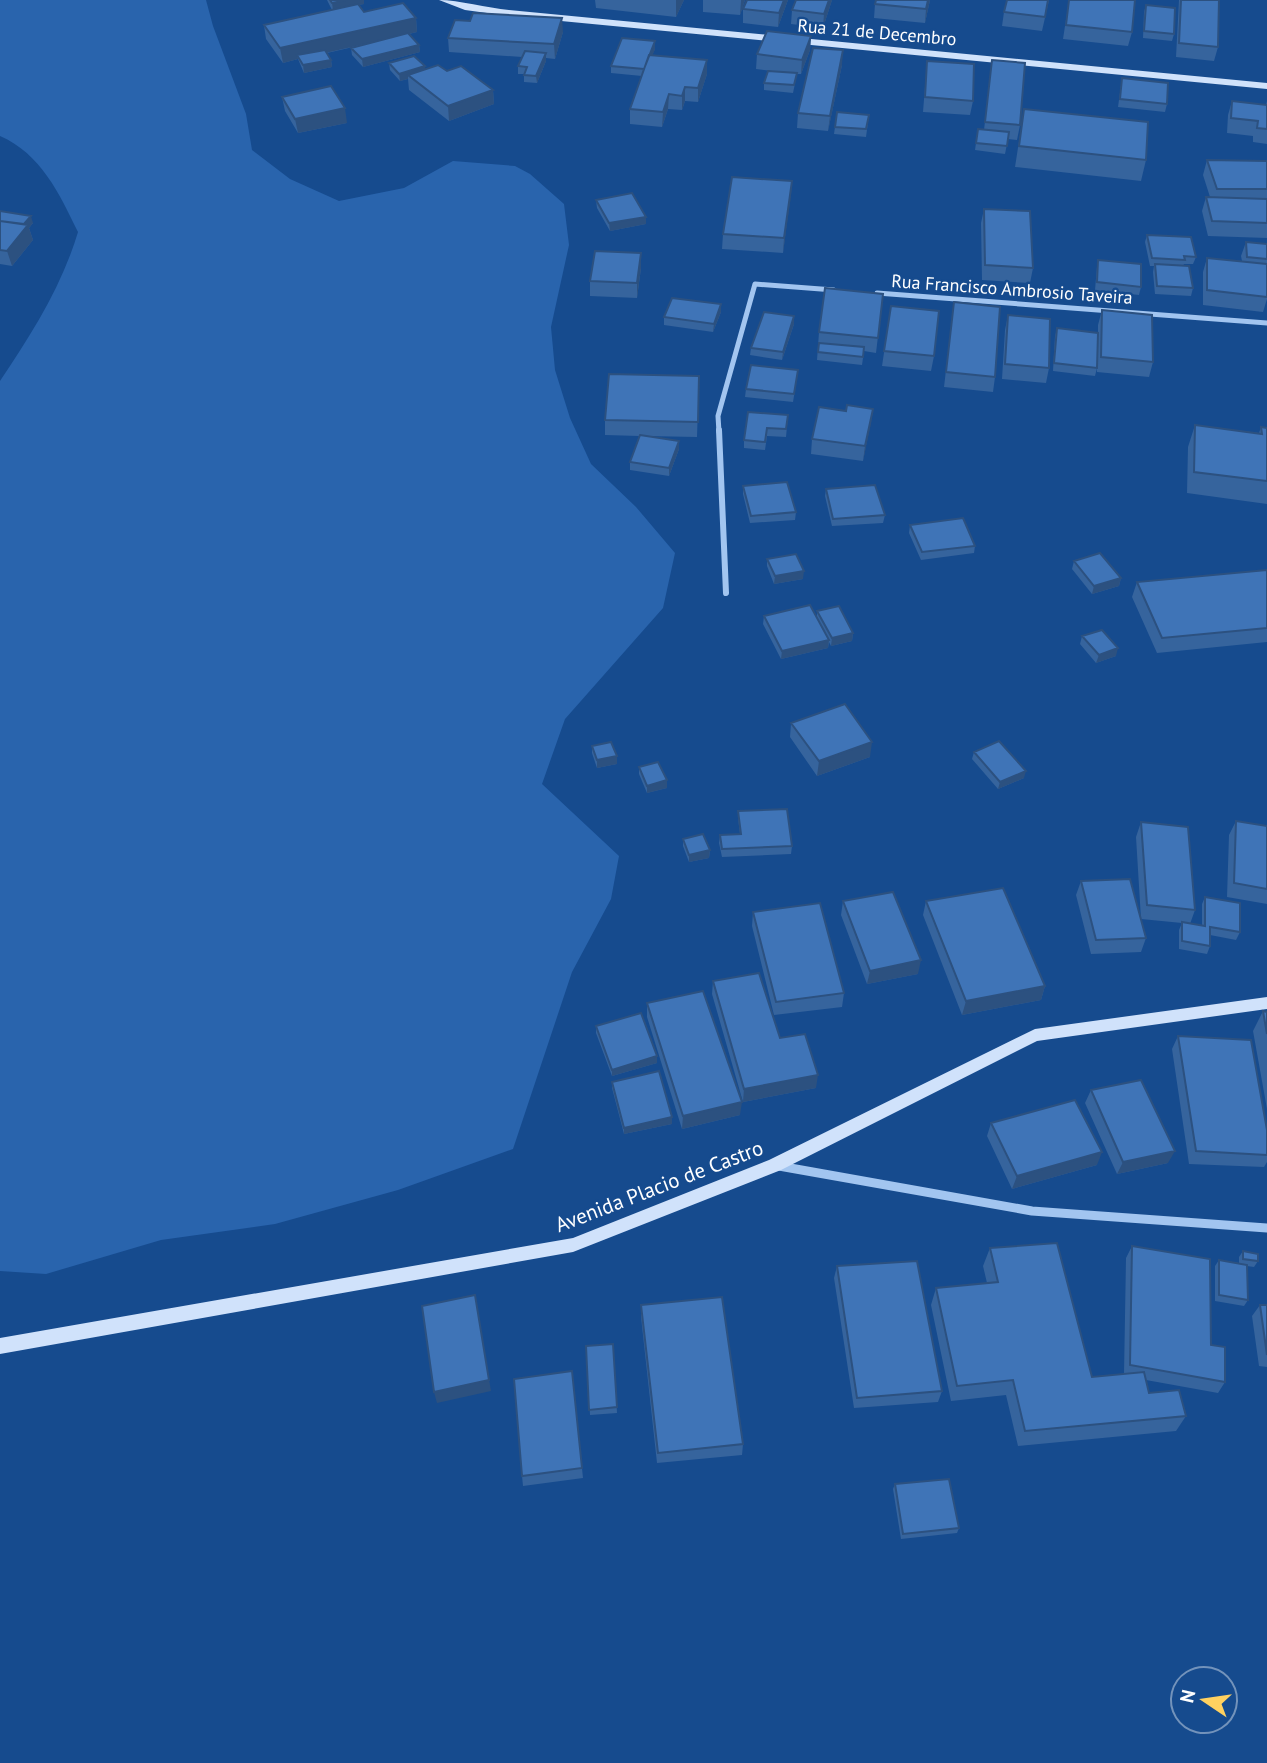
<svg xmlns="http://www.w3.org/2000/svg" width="1267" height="1763" viewBox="0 0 1267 1763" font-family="'PT Sans',sans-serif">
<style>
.green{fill:#2964ad}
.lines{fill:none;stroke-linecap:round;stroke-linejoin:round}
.street-far2{stroke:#a2c5f0;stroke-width:5}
.street-far1{stroke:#a2c5f0;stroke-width:6}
.street{stroke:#a2c5f0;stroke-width:9}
.secondary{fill:#d0e2fb;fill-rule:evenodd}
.wall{fill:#36649d}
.shaded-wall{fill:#2c5180}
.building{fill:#3f74b7;stroke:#2c5180;stroke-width:2}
.labels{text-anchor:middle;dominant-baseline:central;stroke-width:5;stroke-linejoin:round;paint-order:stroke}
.far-street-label{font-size:18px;fill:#fff;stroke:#164b8e}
.street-label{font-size:21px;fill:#fff;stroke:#164b8e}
</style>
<rect width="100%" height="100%" fill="#164b8e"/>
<!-- green -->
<path class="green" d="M0,0H206L213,26L246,114L252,150L290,179L339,201L404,188L453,161L515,166L530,174L564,204L569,245L551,327L555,370L570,418L591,464L636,507L675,553L663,608L565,719L542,784L619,856L611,899L572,972L513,1149L398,1190L275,1224L161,1240L46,1274L0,1271V381C31,335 62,286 78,232C59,193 41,154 0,136Z"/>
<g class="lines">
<!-- street-far2 -->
<path class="street-far2" d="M877,293L1267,323
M719,432L718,416L755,284L834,290"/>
<!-- street-far1 -->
<path class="street-far1" d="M719,430L726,593"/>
<!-- street -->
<path class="street" d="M779,1166L1032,1211L1267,1228"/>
<!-- secondary -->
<path class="secondary" d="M439,0C459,0 487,8 509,10L1267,83V89L509,16L465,10Z
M1267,997V1009L1037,1041L781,1170L573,1252L0,1354V1338L573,1238L769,1160L1035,1029Z"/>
</g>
<!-- wall -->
<path class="wall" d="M327,0H364V4L358,5L364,12L416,18L417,32L409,34L419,45L420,52L363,67L352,55L351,48L366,44L327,53L331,60L332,67L304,73L298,59L283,63L266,39L264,25L332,10Z
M595,0H684L676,17L596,8Z
M703,0H745L740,15L703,12Z
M747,0H788L778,27L743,23V9Z
M832,0L823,28L791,24L792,10Z
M930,0L925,23L874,18L875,4Z
M1049,0L1042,31L1002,26L1004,12Z
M1069,0H1135L1132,32L1128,46L1063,39Z
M1179,0H1219L1218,47L1214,61L1176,57Z
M1146,5L1174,34L1172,41L1143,38L1144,12Z
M563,32L555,59L546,58V61L537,83L524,82V74H518V66L522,57L449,52L448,38Z
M811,36L810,50L801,74H797L793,93L764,90V83L788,73L756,69L757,54Z
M655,49L652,55L707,60V74L698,102L685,101L682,110L668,109L662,127L630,124V109L642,76L611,73V66Z
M992,60L1020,125L1017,140L1008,139L1005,154L975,150L978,129L984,130Z
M927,61L973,101L970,115L923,112Z
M389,63L425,69L447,71L493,90L494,104L449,121L409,90L408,79L400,81L390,70Z
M842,65L828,131L797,128L798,113Z
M1122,78L1167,104L1165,112L1118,107Z
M282,97L347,123L298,133L285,111Z
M1232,101L1266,105L1267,101V144L1253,142V136L1227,133L1228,115Z
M1024,109L1146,160L1141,181L1015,167Z
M837,112L869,115L866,137L834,134Z
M1207,160L1267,161V238L1208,236L1202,211L1206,197H1210L1203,175Z
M792,181L783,253L722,249L723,234Z
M596,200L646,217V224L610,231L597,208Z
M984,209L1033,268L1030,283L982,280L981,223Z
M0,211L33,223L29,228L33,240L12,266L0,264Z
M1147,235L1196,257L1193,264H1184L1183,266L1193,288L1191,296L1155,294L1153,272L1154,266H1150L1145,242Z
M1246,242L1267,259V299L1263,312L1203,305V272L1207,258L1242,261L1241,256Z
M1098,260L1141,287L1139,295L1095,290L1097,267Z
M641,268L637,298L590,296V281Z
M883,294L876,353L864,351L862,365L817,360L819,332Z
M954,302L995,377L993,392L944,387Z
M891,306L934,356L931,371L882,366Z
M1102,310L1153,362L1149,377L1097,372V350V368L1095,376L1053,371L1055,336L1057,328L1098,333V325Z
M721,312L713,332L664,325V317Z
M1008,315L1049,368L1046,383L1002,379L1005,330Z
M794,324L782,360L750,355L751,348Z
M699,376L697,437L645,436L679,441V449L669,476L630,470V462L639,436L605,435V420Z
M797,378L793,402L745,397L746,389Z
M873,409L863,461L811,454L812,439L846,411Z
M788,415L786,437L767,436L765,450L744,448V440Z
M1195,425L1259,433L1261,427L1267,428V504L1187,493L1188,447Z
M743,486L796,512L795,520L750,523L743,494Z
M826,489L885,515L883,523L832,526L825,496Z
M910,525L975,546L974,553L921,560L909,533Z
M767,559L803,579L774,584L767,566Z
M1074,561L1121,578L1119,586L1092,594L1072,569Z
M1267,570V642L1157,653L1132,597L1137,582Z
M817,611L853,633L852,641L831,646L829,642L828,648L781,659L763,624L764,616L817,617Z
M1082,636L1116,656L1096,663L1080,644Z
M791,723L870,757L817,776L790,737Z
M592,746L617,756V764L597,768L592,753Z
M974,752L1024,778L998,789L972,759Z
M639,767L667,780V788L647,793L639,774Z
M738,811L792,846L791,854L722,857L719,843L720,835L740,834L738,818Z
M1236,821L1267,826V904L1227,897L1229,835Z
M1141,822L1195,910L1190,924L1202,926V904L1205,897L1240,932L1236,940L1210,935V946L1207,954L1179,949V930L1182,923L1141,919L1136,837Z
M683,839L710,850L709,858L689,862L683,846Z
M1081,881L1146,938L1141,952L1091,954L1076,895Z
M843,901L918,974L867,984L841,915Z
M926,901L1045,986L1041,1000L962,1015L923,915Z
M753,912L844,993L842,1007L774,1015L752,926Z
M713,981L780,1038L816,1088L743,1102L712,994Z
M647,1003L740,1115L682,1129L647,1017Z
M1263,1011L1267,1012V1109L1253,1031Z
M596,1026L657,1063L612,1076L596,1033Z
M1178,1036L1267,1130V1162L1264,1167L1189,1164L1172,1049Z
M612,1082L672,1117V1124L624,1134L612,1088Z
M1091,1090L1168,1163L1117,1174L1085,1103Z
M991,1123L1097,1165L1012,1189L987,1136Z
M1132,1246L1211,1345L1225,1382L1218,1393L1146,1380L1149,1393L1186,1416L1176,1431L1018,1446L1006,1395L951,1401L931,1305L936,1288L987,1283L983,1266L990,1248L1092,1377L1124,1374L1126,1258Z
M1243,1251L1258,1261L1254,1267L1247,1266L1248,1300L1244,1306L1215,1301V1266L1219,1260L1239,1263V1257Z
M837,1266L942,1391L938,1402L854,1408L834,1278Z
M641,1305L743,1444L742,1455L657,1463L641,1317Z
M1260,1305H1267V1367L1259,1366L1252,1316Z
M613,1344L617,1413L590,1415L586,1346Z
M572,1371L583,1478L523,1486L522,1476Z
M895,1484L959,1528L957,1533L901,1539L893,1489Z"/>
<!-- shaded-wall -->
<path class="shaded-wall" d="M347,0H364V4L333,10L332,3Z
M676,0H684L676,17Z
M741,0H745L740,15L741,1Z
M784,0H788L778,27L779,13Z
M829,0H832L823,28L824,14Z
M928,0H930L925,23L926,9Z
M416,18L417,32L299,59L297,55L298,59L283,63L280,48Z
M562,18L563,32L555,59L554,44Z
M811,36L810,50L801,74L802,60Z
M655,41V49L644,77V69Z
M419,45L420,52L363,67L362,59Z
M843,50L842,65L828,131L830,116Z
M546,53V61L537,83L536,76Z
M331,60L332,67L304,73L303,65Z
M707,60V74L698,102V88Z
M425,66L426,74L408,75V79L400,81L399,74Z
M685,87V101L682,110V96Z
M493,90L494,104L449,121L448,106Z
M669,94L668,109L662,127L663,112Z
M345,108L347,123L298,133L295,119Z
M792,181L791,196L783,253L784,238Z
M31,216L33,223L29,228L33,240L12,266L7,251L20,229Z
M646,217V224L610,231L609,223Z
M641,253V268L637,298V283Z
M721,304V312L713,332L714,324Z
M794,316V324L782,360L783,352Z
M873,409L871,424L863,461L865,446Z
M679,441V449L669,476V468Z
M804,571L803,579L774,584L775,576Z
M1121,578L1119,586L1092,594L1094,586Z
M853,633L852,641L831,646L832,638Z
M829,640L828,648L781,659L782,651Z
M1118,648L1116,656L1096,663L1099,655Z
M872,742L870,757L817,776L819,761Z
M617,756V764L597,768V760Z
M1026,771L1024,778L998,789L1000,782Z
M667,780V788L647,793V786Z
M710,850L709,858L689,862V855Z
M921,960L918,974L867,984L870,971Z
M1045,986L1041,1000L962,1015L966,1001Z
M657,1056V1063L612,1076V1070Z
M818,1075L816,1088L743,1102L744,1089Z
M742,1102L740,1115L682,1129L683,1116Z
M672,1117V1124L624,1134V1128Z
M1175,1151L1168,1163L1117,1174L1123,1162Z
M1102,1152L1097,1165L1012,1189L1017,1176Z
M475,1295L491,1391L437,1403L434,1392Z"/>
<!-- building -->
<path class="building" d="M330,0H347L332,3Z
M747,0H784L779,13L743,9Z
M796,0H829L824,14L792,10Z
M876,0H928L926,9L875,4Z
M1007,0H1048L1045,17L1004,12Z
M1069,0H1135L1132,32L1066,25Z
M1181,0H1219L1218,47L1179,43Z
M403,3L416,18L280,48L264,25L358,4L364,12Z
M1146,5L1175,8L1174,34L1144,31Z
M473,13L562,18L554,44L448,38L455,20L470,21Z
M767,31L811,36L802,60L757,54Z
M408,33L419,45L362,59L351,48Z
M622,38L655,41L644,69L611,66Z
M813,48L843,50L830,116L798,113Z
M325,50L331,60L303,65L297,55Z
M525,51L546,53L536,76L524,75L527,67L518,66Z
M649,55L707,60L698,88L685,87L682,96L669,94L663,112L630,109Z
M414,56L425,66L399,74L389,63Z
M992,60L1025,63L1020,125L985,122Z
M927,61L974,64L973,101L925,97Z
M438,65L447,71L461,66L493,90L448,106L408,75Z
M768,71L797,73L794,85L764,83Z
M1122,78L1168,83L1167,104L1120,99Z
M331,86L345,108L295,119L282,97Z
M1232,101L1267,105V129L1257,128L1258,121L1231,118Z
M1024,109L1148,122L1146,160L1019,146Z
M837,112L869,115L866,129L835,127Z
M978,129L1009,132L1007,146L976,143Z
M1207,160L1267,161V189H1217Z
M732,177L792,181L784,238L723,234Z
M632,193L646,217L609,223L596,200Z
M1206,197L1267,199V223L1212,221Z
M984,209L1030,211L1033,268L985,265Z
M0,211L31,216L24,224L0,221Z
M0,221L28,225L7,251L0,250Z
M1147,235L1191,237L1196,257L1184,256L1185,260L1152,258Z
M1246,242L1267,244V259L1247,257Z
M595,251L641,253L637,283L590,281Z
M1207,258L1267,264V297L1207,290Z
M1098,260L1141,264V287L1097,282Z
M1155,264L1189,266L1193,288L1157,286Z
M825,288L883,294L878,338L819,332Z
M672,298L721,304L714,324L664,317Z
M954,302L1000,307L995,377L946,372Z
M891,306L939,311L934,356L884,351Z
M1102,310L1152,315L1153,362L1101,357Z
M764,312L794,316L783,352L751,348Z
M1008,315L1050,319L1049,368L1005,364Z
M1057,328L1098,333L1097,368L1054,363Z
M819,343L864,347L863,357L818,352Z
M751,365L798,370L794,394L746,389Z
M609,374L699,376L698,422L605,420Z
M847,405L873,409L865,446L812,439L819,407L846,411Z
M748,412L788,415L786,429L767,428L765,442L744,440Z
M1195,425L1262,434L1261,427L1267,428V481L1194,472Z
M640,435L679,441L669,468L630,462Z
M787,482L796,512L751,516L743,486Z
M875,485L885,515L833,519L826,489Z
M963,518L975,546L922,552L910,525Z
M1100,553L1121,578L1094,586L1074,561Z
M796,554L804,571L775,576L767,559Z
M1267,570V628L1162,638L1137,582Z
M810,605L829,640L782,651L764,616Z
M839,606L853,633L832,638L817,611Z
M1102,630L1118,648L1099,655L1082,636Z
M845,704L872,742L819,761L791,723Z
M999,741L1026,771L1000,782L974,752Z
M611,742L617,756L597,760L592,746Z
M658,762L667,780L647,786L639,767Z
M787,809L792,846L722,849L720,835L741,834L738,811Z
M1236,821L1267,826V889L1234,883Z
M1141,822L1188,827L1195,910L1147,905Z
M703,834L710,850L689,855L683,839Z
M1130,879L1146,938L1096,940L1081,881Z
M1003,888L1045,986L966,1001L926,901Z
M893,892L921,960L870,971L843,901Z
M1205,897L1240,903V932L1210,927V946L1182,941V922L1205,926Z
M820,903L844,993L776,1002L753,912Z
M759,973L780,1038L805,1034L818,1075L744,1089L713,981Z
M703,991L742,1102L683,1116L647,1003Z
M1263,1011L1267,1012V1034Z
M641,1013L657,1056L612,1070L596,1026Z
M1178,1036L1251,1040L1267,1130V1155L1196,1151Z
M659,1071L672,1117L624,1128L612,1082Z
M1141,1080L1175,1151L1123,1162L1091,1090Z
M1075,1100L1102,1152L1017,1176L991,1123Z
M1057,1243L1092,1377L1144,1372L1149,1393L1179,1390L1186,1416L1025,1431L1013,1380L957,1386L936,1288L998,1282L990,1248Z
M1132,1246L1210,1259L1211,1345L1225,1347V1382L1130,1365Z
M1243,1251L1258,1254V1261L1243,1259Z
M1219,1260L1247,1265L1248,1300L1219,1295Z
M917,1261L942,1391L857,1398L837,1266Z
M475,1295L489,1380L434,1392L422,1306Z
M722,1297L743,1444L658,1453L641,1305Z
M1260,1305H1267V1355Z
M613,1344L617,1407L589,1410L586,1346Z
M572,1371L582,1468L522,1476L514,1379Z
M949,1479L959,1528L903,1534L895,1484Z"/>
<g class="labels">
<!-- far-street labels -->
<g class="far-street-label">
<text transform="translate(877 32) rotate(5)">Rua 21 de Decembro</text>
<text transform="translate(1012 289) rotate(4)">Rua Francisco Ambrosio Taveira</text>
</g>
<!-- street labels -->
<g class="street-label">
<text transform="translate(659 1186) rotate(-21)">Avenida Placio de Castro</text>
</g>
</g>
<!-- north arrow -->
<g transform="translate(1204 1700) rotate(283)"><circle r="33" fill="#164b8e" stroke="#7393bb" stroke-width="2"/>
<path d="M0-5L12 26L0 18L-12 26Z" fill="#ffd160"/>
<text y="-10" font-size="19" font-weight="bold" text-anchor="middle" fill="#ffffff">N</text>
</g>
</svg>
